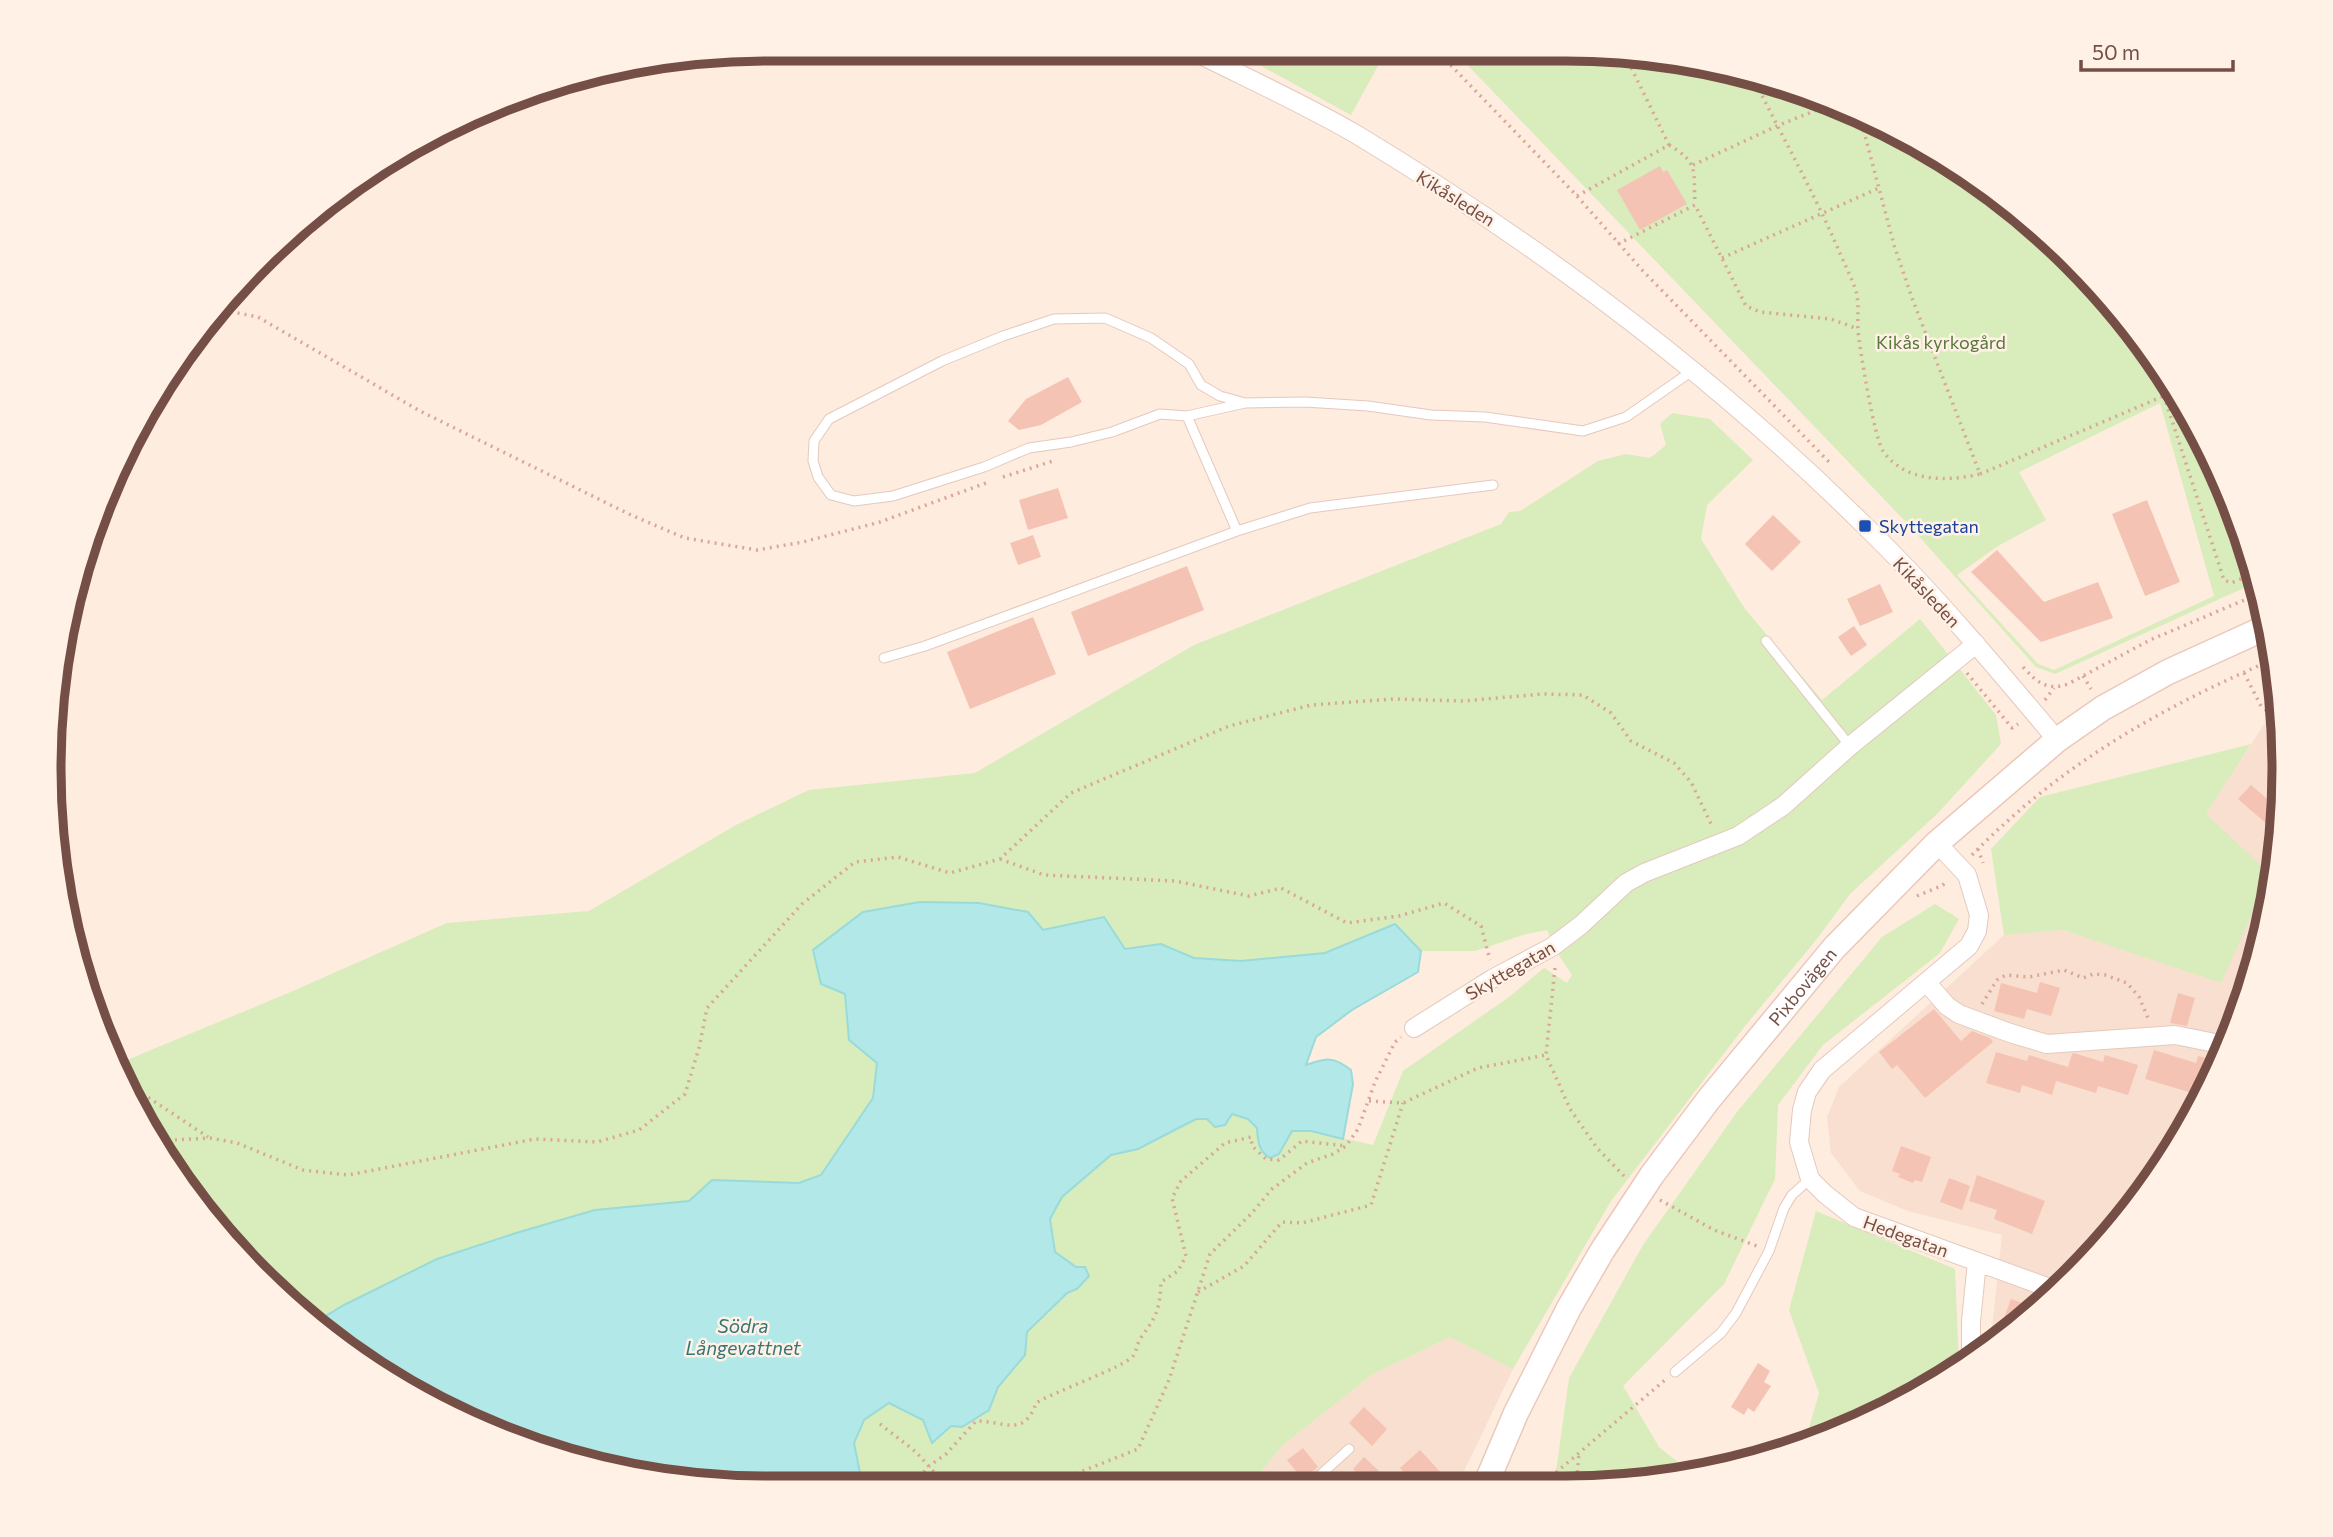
<svg xmlns="http://www.w3.org/2000/svg" width="2333" height="1537" viewBox="0 0 2333 1537" font-family="Commissioner,sans-serif">
<style>
.residential{fill:#f8dfcf}
.green{fill:#d8ecbc;fill-rule:evenodd}
.water{fill:#b2e8e7;stroke:#98dbda;stroke-width:2}
.building{fill:#f5c3b4}
.lines{fill:none;stroke-linecap:round;stroke-linejoin:round}
.lane-casing{stroke:#e4c9bd;stroke-width:11}
.street-casing{stroke:#e4c9bd;stroke-width:20}
.secondary-casing{stroke:#eac8ba;stroke-width:27}
.path{stroke:#d9a698;stroke-width:3.5;stroke-dasharray:2 5;stroke-linecap:butt}
.lane{stroke:#fff;stroke-width:9}
.street{stroke:#fff;stroke-width:18}
.secondary{stroke:#fff;stroke-width:24}
.transit-dot{fill:#1a4fb4;stroke:#fff1e6;stroke-width:2.5}
.labels{text-anchor:middle;dominant-baseline:central;stroke-width:5;stroke-linejoin:round;paint-order:stroke}
.street-label{font-size:18px;fill:#754e45;stroke:#fff1e6}
.park-label{font-size:18px;fill:#56763a;stroke:#fff1e6}
.transit-label{font-size:18px;fill:#164399;stroke:#fff1e6;text-anchor:start}
.water-label{font-size:19px;font-style:italic;fill:#357575;stroke:#fff1e6}
.rim{fill:none;stroke:#754e45;stroke-width:9}
</style>
<rect width="100%" height="100%" fill="#feecde"/>
<!-- residential -->
<path class="residential" d="M2274,709L2281,713L2282,722L2278,863L2246,1000L2187,1129L2105,1243L2002,1340L1990,1347L2002,1235L1908,1211L1860,1191L1831,1153L1827,1117L1839,1087L2004,935L2063,930L2221,983L2206,814Z
M1450,1337L1513,1369L1457,1486L1250,1485L1283,1445L1373,1374Z"/>
<!-- green -->
<path class="green" d="M1241,55H1384L1351,115Z
M1458,55H1659L1795,87L1882,123L2039,228L2136,331L2210,451L2259,581L2055,674L2036,667L1906,522ZM2160,403L2214,596L2054,670L2038,664L1957,575L1998,546L2046,520L2019,472Z
M1672,413L1710,419L1753,460L1707,505L1701,539L1745,609L1822,700L1920,619L1996,715L2001,744L1938,813L1850,894L1816,940L1745,1026L1611,1201L1513,1369L1450,1337L1373,1374L1283,1445L1250,1485L862,1483L854,1443L864,1420L889,1403L923,1420L951,1426L989,1410L998,1387L1025,1355L1027,1332L1067,1293L1077,1289L1076,1267L1055,1252L1050,1219L1062,1197L1111,1155L1138,1149L1196,1119L1232,1114L1248,1119L1258,1129V1144L1279,1154L1292,1131H1311L1373,1145L1403,1071L1509,997L1544,968L1567,983L1572,975L1556,951L1547,930L1526,934L1475,951H1421L1395,924L1326,953L1241,961L1194,958L1161,944L1125,949L1104,917L1043,930L845,994L849,1040L877,1062L873,1098L821,1175L799,1183L712,1180L689,1201L595,1210L516,1233L437,1259L344,1305L314,1323L294,1309L198,1207L146,1129L104,1043L99,1029L127,1060L286,994L447,923L589,911L736,825L809,790L975,773L1194,645L1501,524L1509,512L1520,511L1598,461L1626,454L1650,458L1666,445L1660,424Z
M2251,744L2206,814L2270,874L2221,983L2063,930L2004,935L1991,849L2040,797Z
M1935,904L1959,919L1940,953L1823,1045L1778,1105L1775,1179L1724,1284L1623,1386L1659,1447L1691,1473L1611,1486H1554L1569,1378L1643,1245L1737,1112L1882,937Z
M1816,1211L1955,1269L1959,1366L1882,1414L1792,1448L1807,1435L1819,1393L1789,1310Z"/>
<!-- water -->
<path class="water" d="M920,902L979,903L1028,912L1043,930L1104,917L1125,949L1161,944L1194,958L1241,961L1325,953L1395,924L1421,951L1418,972L1352,1010L1316,1037L1306,1065C1327,1058 1333,1056 1351,1070L1353,1084L1343,1139L1311,1131H1292L1279,1154L1270,1158C1258,1151 1258,1141 1257,1128L1248,1119L1232,1114L1225,1125L1215,1127L1207,1119H1196L1138,1149L1111,1155L1062,1197L1050,1219L1055,1252L1076,1267H1085L1089,1276L1077,1289L1067,1293L1027,1332L1025,1355L998,1387L989,1410L962,1427L951,1426L932,1443L923,1420L889,1403L864,1420L854,1443L862,1483L674,1482L538,1450L451,1414L314,1323L344,1305L437,1259L516,1233L595,1210L689,1201L712,1180L799,1183L821,1175L873,1098L877,1063L849,1040L845,994L821,984L813,950L863,912Z"/>
<!-- building -->
<path class="building" d="M1660,166L1663,172L1667,170L1687,204L1640,230L1617,190Z
M1068,377L1082,402L1041,425L1019,430L1008,421L1026,399Z
M1058,488L1068,518L1028,530L1019,500Z
M2147,500L2180,582L2145,596L2112,514Z
M1773,515L1801,542L1772,571L1745,544Z
M1033,535L1041,557L1018,565L1010,543Z
M1997,550L2044,602L2098,582L2113,618L2041,642L1971,572Z
M1187,566L1204,610L1088,656L1071,612Z
M1880,584L1893,612L1860,626L1847,599Z
M1033,617L1056,674L970,709L947,652Z
M1854,626L1867,645L1851,656L1838,637Z
M2251,785L2280,810L2279,813L2269,826L2238,799Z
M2040,982L2060,988L2051,1016L2027,1009L2024,1019L1994,1011L2001,983L2037,993Z
M2178,993L2195,998L2187,1026L2170,1023Z
M1934,1009L1961,1041L1972,1031L1990,1038L1993,1042L1925,1098L1897,1065L1892,1069L1879,1052Z
M2154,1050L2196,1063L2198,1056L2218,1061L2205,1089L2192,1085L2189,1092L2145,1079Z
M1996,1052L2027,1061L2029,1055L2068,1067L2072,1054L2074,1053L2103,1062L2105,1055L2138,1065L2128,1095L2098,1086L2096,1093L2056,1081L2052,1095L2022,1085L2020,1093L1986,1083Z
M1901,1146L1931,1157L1922,1182L1915,1180L1913,1183L1898,1177L1900,1174L1892,1171Z
M1977,1175L2045,1201L2032,1234L1994,1219L1997,1210L1969,1201Z
M1949,1178L1970,1186L1962,1210L1940,1202Z
M2011,1299L2036,1308L1999,1342L2007,1319L2004,1318Z
M1758,1363L1770,1371L1764,1382L1771,1386L1754,1412L1748,1408L1744,1415L1731,1407Z
M1364,1407L1387,1429L1372,1446L1349,1423Z
M1303,1448L1318,1467L1302,1479L1287,1460Z
M1420,1450L1443,1475L1432,1486H1416L1400,1468Z
M1364,1457L1394,1485H1370L1353,1469Z"/>
<g class="lines">
<!-- lane casing -->
<g class="lane-casing">
<path id="lane" d="M1245,403L1220,396L1201,385L1189,364L1151,338L1105,318L1054,319L1003,336L942,361L829,419L814,441L813,461L818,477L831,495L854,501L893,496L984,467L1029,448L1071,442L1112,432L1160,414L1187,416L1245,403L1305,402L1368,406L1431,415L1485,417L1583,431L1626,417L1692,371
M1187,416L1237,531
M1766,641L1850,746
M884,658L925,646L1237,531L1310,508L1493,485
M1675,1372L1721,1333L1736,1313L1769,1251L1784,1208L1792,1195L1810,1179
M1309,1485L1349,1449"/>
</g>
<!-- street casing -->
<g class="street-casing">
<path id="street" d="M1201,55C1253,81 1308,106 1359,136C1542,247 1712,374 1864,525C1933,592 1995,666 2057,740
M1937,843L1967,875L1979,915L1977,931L1969,946L1822,1070L1807,1092L1802,1110L1799,1142L1810,1179L1825,1194L1854,1217L2055,1290
M1927,983L1947,1006L1959,1014L2010,1033L2047,1044L2175,1035L2225,1045
M1414,1028L1492,979L1552,947L1581,925L1626,883L1644,873L1738,836L1783,806L1850,746L1976,644
M1971,1359V1321L1977,1262"/>
</g>
<!-- secondary casing -->
<g class="secondary-casing">
<g id="secondary">
<path id="s1" d="M1485,1486L1516,1413L1569,1308L1602,1251L1652,1175L1709,1099L1834,948L1937,843L2057,740L2103,708L2168,672L2267,627"/>
</g>
</g>
<!-- path -->
<path class="path" d="M1441,55L1577,196L1643,271L1832,465
M1753,77C1780,133 1811,187 1836,244C1842,259 1850,274 1855,288C1860,303 1857,316 1858,331C1860,350 1874,437 1883,451C1904,482 1947,482 1980,474L1912,298L1894,245L1859,113
M1669,145C1700,163 1693,172 1695,204
M1693,165L1777,126L1834,103
M1577,196L1669,145L1625,55
M1618,244L1695,205L1746,306L1760,312L1831,319L1858,329
M1722,258L1879,188
M217,309L258,317L420,411L631,515L685,538L757,550L803,542L880,522L986,483
M2164,396L2224,580L2231,583L2256,573
M1980,474L2164,396L2172,390
M1003,477L1053,461
M2023,667C2037,682 2046,691 2068,684L2150,640L2261,593
M1967,673L2012,728L2018,724
M2244,673L2261,706L2282,723
M2083,676L2091,689
M2045,700L2054,688
M1978,849L1983,863
M1972,855C2060,765 2158,709 2272,660
M1000,859L1044,875L1175,881L1249,896L1281,888L1347,923L1399,916L1444,903L1481,926L1490,960
M1917,896L1943,885L1947,880
M1555,968L1546,1055L1570,1109L1597,1148L1624,1176
M1982,1004L1997,980L2006,975L2029,977L2064,970L2083,978L2093,974L2105,975L2127,983L2139,997L2148,1018
M117,1070L134,1088L208,1137
M1369,1101L1403,1103L1478,1068L1546,1055
M154,1141L210,1138L237,1143L303,1170L348,1175L535,1139L597,1142L639,1130L685,1094L699,1048L707,1008L802,904L855,862L898,857L950,873L1000,859L1071,793L1229,726L1311,705L1394,699L1463,701L1543,694L1583,695L1611,713L1631,741L1674,763L1691,782L1712,826
M1660,1200L1714,1230L1757,1246
M1198,1292L1244,1266L1282,1222L1302,1223L1371,1205L1403,1103
M880,1424L916,1452L944,1483
M915,1483L929,1466L946,1454L976,1421C1004,1421 1024,1438 1036,1403C1053,1392 1125,1367 1133,1356C1137,1350 1137,1343 1142,1336C1157,1316 1160,1307 1161,1282L1178,1271L1186,1256L1172,1198L1181,1181L1225,1143L1251,1137L1252,1146L1266,1159L1279,1160L1302,1141L1346,1146
M1050,1484L1138,1449L1169,1380L1210,1254L1251,1214L1272,1189L1307,1163L1333,1154L1346,1146L1358,1129L1375,1082L1395,1042L1401,1037
M1540,1486L1665,1380
M1576,1486L1579,1454"/>
<!-- lane -->
<use href="#lane" class="lane"/>
<!-- street -->
<use href="#street" class="street"/>
<!-- secondary -->
<use href="#secondary" class="secondary"/>
</g>
<!-- markers -->
<rect class="transit-dot" x="1858" y="519" width="14" height="14" rx="3.5"/>
<g class="labels">
<!-- street labels -->
<g class="street-label">
<text transform="translate(1456 198) rotate(32)">Kikåsleden</text>
<text transform="translate(1927 592) rotate(47)">Kikåsleden</text>
<text transform="translate(1510 970) rotate(-30)">Skyttegatan</text>
<text stroke="none"><textPath href="#s1" startOffset="595">Pixbovägen</textPath></text>
<text transform="translate(1906 1236) rotate(20)">Hedegatan</text>
</g>
<!-- park labels -->
<g class="park-label">
<text x="1941" y="342">Kikås kyrkogård</text>
</g>
<!-- transit labels -->
<g class="transit-label">
<text x="1879" y="526">Skyttegatan</text>
</g>
<!-- water labels -->
<g class="water-label">
<text x="743" y="1325">Södra<tspan x="743" dy="22">Långevattnet</tspan></text>
</g>
</g>
<!-- crop -->
<path d="M0 0H2333V1537H0ZM768 61H1565A707 707 0 0 1 2272 768V769A707 707 0 0 1 1565 1476H768A707 707 0 0 1 61 769V768A707 707 0 0 1 768 61Z" fill="#fff1e6" fill-rule="evenodd"/>
<path class="rim" d="M768 61H1565A707 707 0 0 1 2272 768V769A707 707 0 0 1 1565 1476H768A707 707 0 0 1 61 769V768A707 707 0 0 1 768 61Z"/>
<!-- scale -->
<path d="M2081 60v10h152v-10" fill="none" stroke="#754e45" stroke-width="3.5"/>
<text x="2092" y="60" font-size="21" fill="#754e45" stroke="#fff1e6" stroke-width="5" paint-order="stroke">50 m</text>
</svg>
